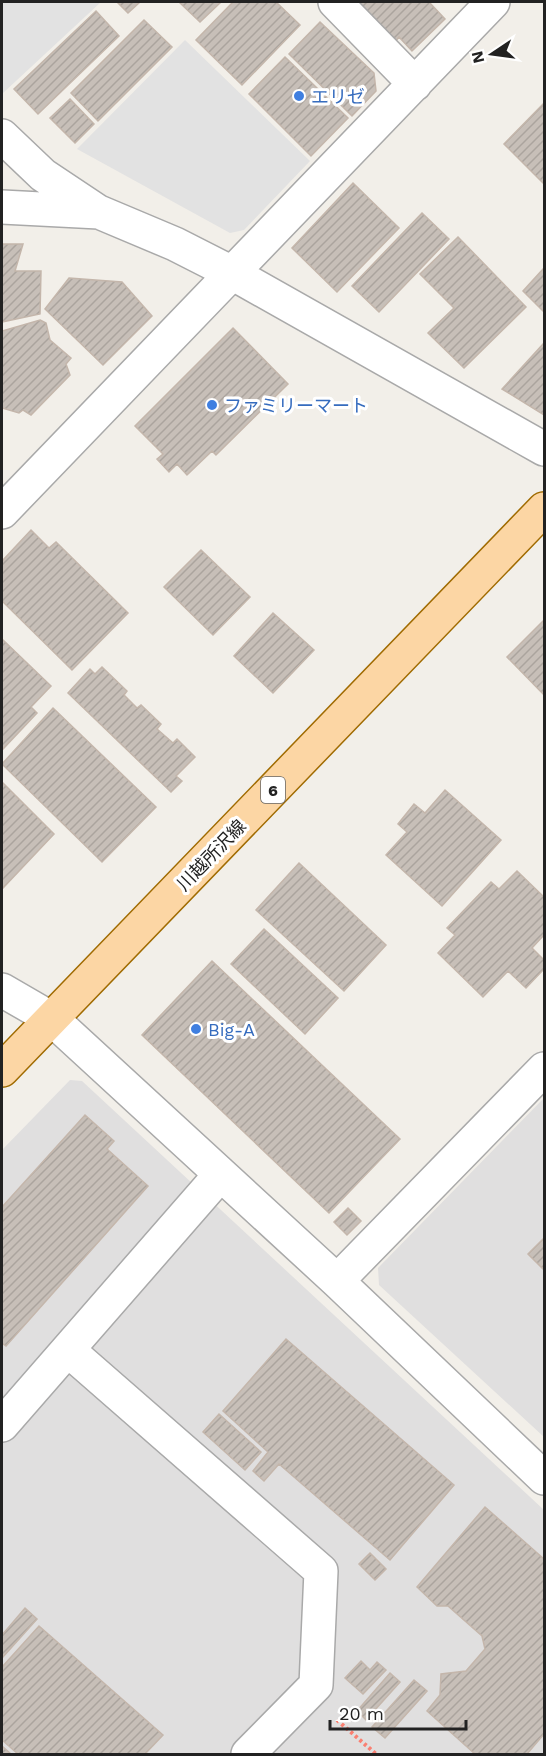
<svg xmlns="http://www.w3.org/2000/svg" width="546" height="1756" viewBox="0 0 546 1756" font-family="'Work Sans','Noto Sans JP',sans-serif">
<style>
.residential{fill:#e0dfdf}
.parking{fill:#e2e2e2}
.building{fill:url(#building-hatch);stroke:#c4b6ab;stroke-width:1.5}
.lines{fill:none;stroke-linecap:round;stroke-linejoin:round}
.minor-casing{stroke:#a9a9a9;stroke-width:36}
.major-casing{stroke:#a06b00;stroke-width:36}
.path{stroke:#fa8072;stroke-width:4;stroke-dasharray:3 3;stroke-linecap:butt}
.minor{stroke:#fff;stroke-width:33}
.major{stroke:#fcd6a4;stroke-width:33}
.shop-dot{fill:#3f7fe0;stroke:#fff;stroke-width:2}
.labels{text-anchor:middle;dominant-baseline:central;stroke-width:6;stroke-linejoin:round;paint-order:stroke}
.shield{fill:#fff;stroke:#646464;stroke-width:1.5}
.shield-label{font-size:16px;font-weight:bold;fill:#222}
.shop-label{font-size:18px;fill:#366cbe;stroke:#fff;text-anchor:start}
.street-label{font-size:18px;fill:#222;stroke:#fff}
</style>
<defs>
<pattern id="building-hatch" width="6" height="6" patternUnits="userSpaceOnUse" patternTransform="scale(1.5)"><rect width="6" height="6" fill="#c7bfb8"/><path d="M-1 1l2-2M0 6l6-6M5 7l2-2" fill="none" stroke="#aba49e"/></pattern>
</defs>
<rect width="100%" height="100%" fill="#f2efe9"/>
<!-- residential -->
<path class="residential" d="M70,1080L82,1081L544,1510V1754H2V1150Z
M544,1098V1437L379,1285L378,1268Z"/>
<!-- parking -->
<path class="parking" d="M2,2H101L2,94Z
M185,40L310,161L244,230L230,233L77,149Z"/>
<!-- building -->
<path class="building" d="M117,2H140L128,13Z
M179,2H221L200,22Z
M233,2H276L300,25L242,85L196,40Z
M355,2H429L445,19L412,51L399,37L395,42Z
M96,11L119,36L38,114L14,89Z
M144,20L172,47L98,121L71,93Z
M320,22L374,73L376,91L352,116L289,54Z
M285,57L348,118L311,156L249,94Z
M70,99L94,124L75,143L50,118Z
M544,103V184L504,144Z
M353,183L399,228L337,292L292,248Z
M422,213L449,239L379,312L352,286Z
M458,237L526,307L464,368L428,333L454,308L420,274Z
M2,244H23L15,271H41L40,314L2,322Z
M544,268V312L523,291Z
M69,278L122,282L152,316L103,365L45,309Z
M40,320L46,323L50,340L71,358L66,364L70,375L31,415L23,410L19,413L2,408V331Z
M233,328L288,384L216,455L212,451L187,475L177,464L169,472L157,459L163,454L135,426Z
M544,343V415L502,389Z
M31,530L49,548L56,542L128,613L72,670L2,601V561Z
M201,550L250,597L213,635L164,587Z
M273,613L314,650L273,693L234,656Z
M544,620V695L507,657Z
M2,639L51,686L31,707L37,713L2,750Z
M102,667L127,691L124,695L137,708L141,705L161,724L157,729L173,743L177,739L195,757L176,776L182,781L171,792L68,693L90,669L95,674Z
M53,708L156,807L102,862L2,764Z
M2,782L54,834L2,889Z
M445,790L501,840L442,906L386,855L407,832L398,824L414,804L425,813Z
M299,863L386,945L344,991L256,910Z
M517,871L544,897V935L532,948L544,960V969L526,988L508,971L483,997L438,953L455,935L447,928L491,882L499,889Z
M264,929L338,998L305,1034L231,964Z
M212,961L400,1139L329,1213L142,1035Z
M85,1115L114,1141L107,1149L148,1186L6,1346L2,1343V1207Z
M348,1208L361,1221L347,1235L334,1222Z
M544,1238V1270L528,1254Z
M286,1339L454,1485L390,1560L279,1464L264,1481L253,1471L268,1452L223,1411Z
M219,1414L261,1452L245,1470L203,1432Z
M485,1507L544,1559V1734L527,1754H475L427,1711L440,1695L441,1674L466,1671L485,1649L482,1636L448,1606H437L417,1587Z
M370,1553L386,1569L375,1580L359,1564Z
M25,1608L37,1619L2,1658V1635Z
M39,1626L163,1735L145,1754H18L2,1740V1667Z
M361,1661L370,1670L377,1662L386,1670L363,1694L345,1678Z
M390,1673L400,1682L366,1720L357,1711Z
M414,1680L427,1691L385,1738L372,1727Z
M2,1746L11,1754H2Z"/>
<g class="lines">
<!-- minor casing -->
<g class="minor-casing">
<path id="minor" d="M335,2L415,84
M2,136L43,175L97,211
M2,207L99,212L175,244L232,273L544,449
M2,512L493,2
M2,990L52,1019L337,1281L544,1478
M337,1281L544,1069
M68,1350L321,1571L316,1685L248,1754
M2,1425L220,1175"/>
</g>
<!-- major casing -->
<g class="major-casing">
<path id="major" d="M2,1070L544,509"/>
</g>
<!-- path -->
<path class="path" d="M337,1720L376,1754"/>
<!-- minor -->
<use href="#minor" class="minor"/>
<!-- major -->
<use href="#major" class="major"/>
</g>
<!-- markers -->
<g class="shop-dot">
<circle cx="299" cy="96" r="6"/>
<circle cx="212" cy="405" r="6"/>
<circle cx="196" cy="1029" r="6"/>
</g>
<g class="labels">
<!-- shield labels -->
<rect class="shield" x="261" y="777" width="24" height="26" rx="4.5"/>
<g class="shield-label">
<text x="273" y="790">6</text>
</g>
<!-- shop labels -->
<g class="shop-label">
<text x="311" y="96">エリゼ</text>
<text x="224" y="405">ファミリーマート</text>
<text x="208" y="1029">Big-A</text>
</g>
<!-- street labels -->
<g class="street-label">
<text transform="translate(211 855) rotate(-46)">川越所沢線</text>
</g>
</g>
<!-- border -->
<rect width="546" height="1756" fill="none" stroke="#222222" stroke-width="6"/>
<!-- north arrow -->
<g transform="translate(492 54) rotate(257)" stroke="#ffffff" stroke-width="4.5" paint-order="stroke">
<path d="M0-4.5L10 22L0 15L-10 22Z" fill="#222222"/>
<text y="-9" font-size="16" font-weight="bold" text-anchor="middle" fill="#222222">N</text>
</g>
<!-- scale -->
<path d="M330 1720v9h136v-9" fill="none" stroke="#222222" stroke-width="3"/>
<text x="339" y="1720" font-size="18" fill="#222222" stroke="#ffffff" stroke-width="4.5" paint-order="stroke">20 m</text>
</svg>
